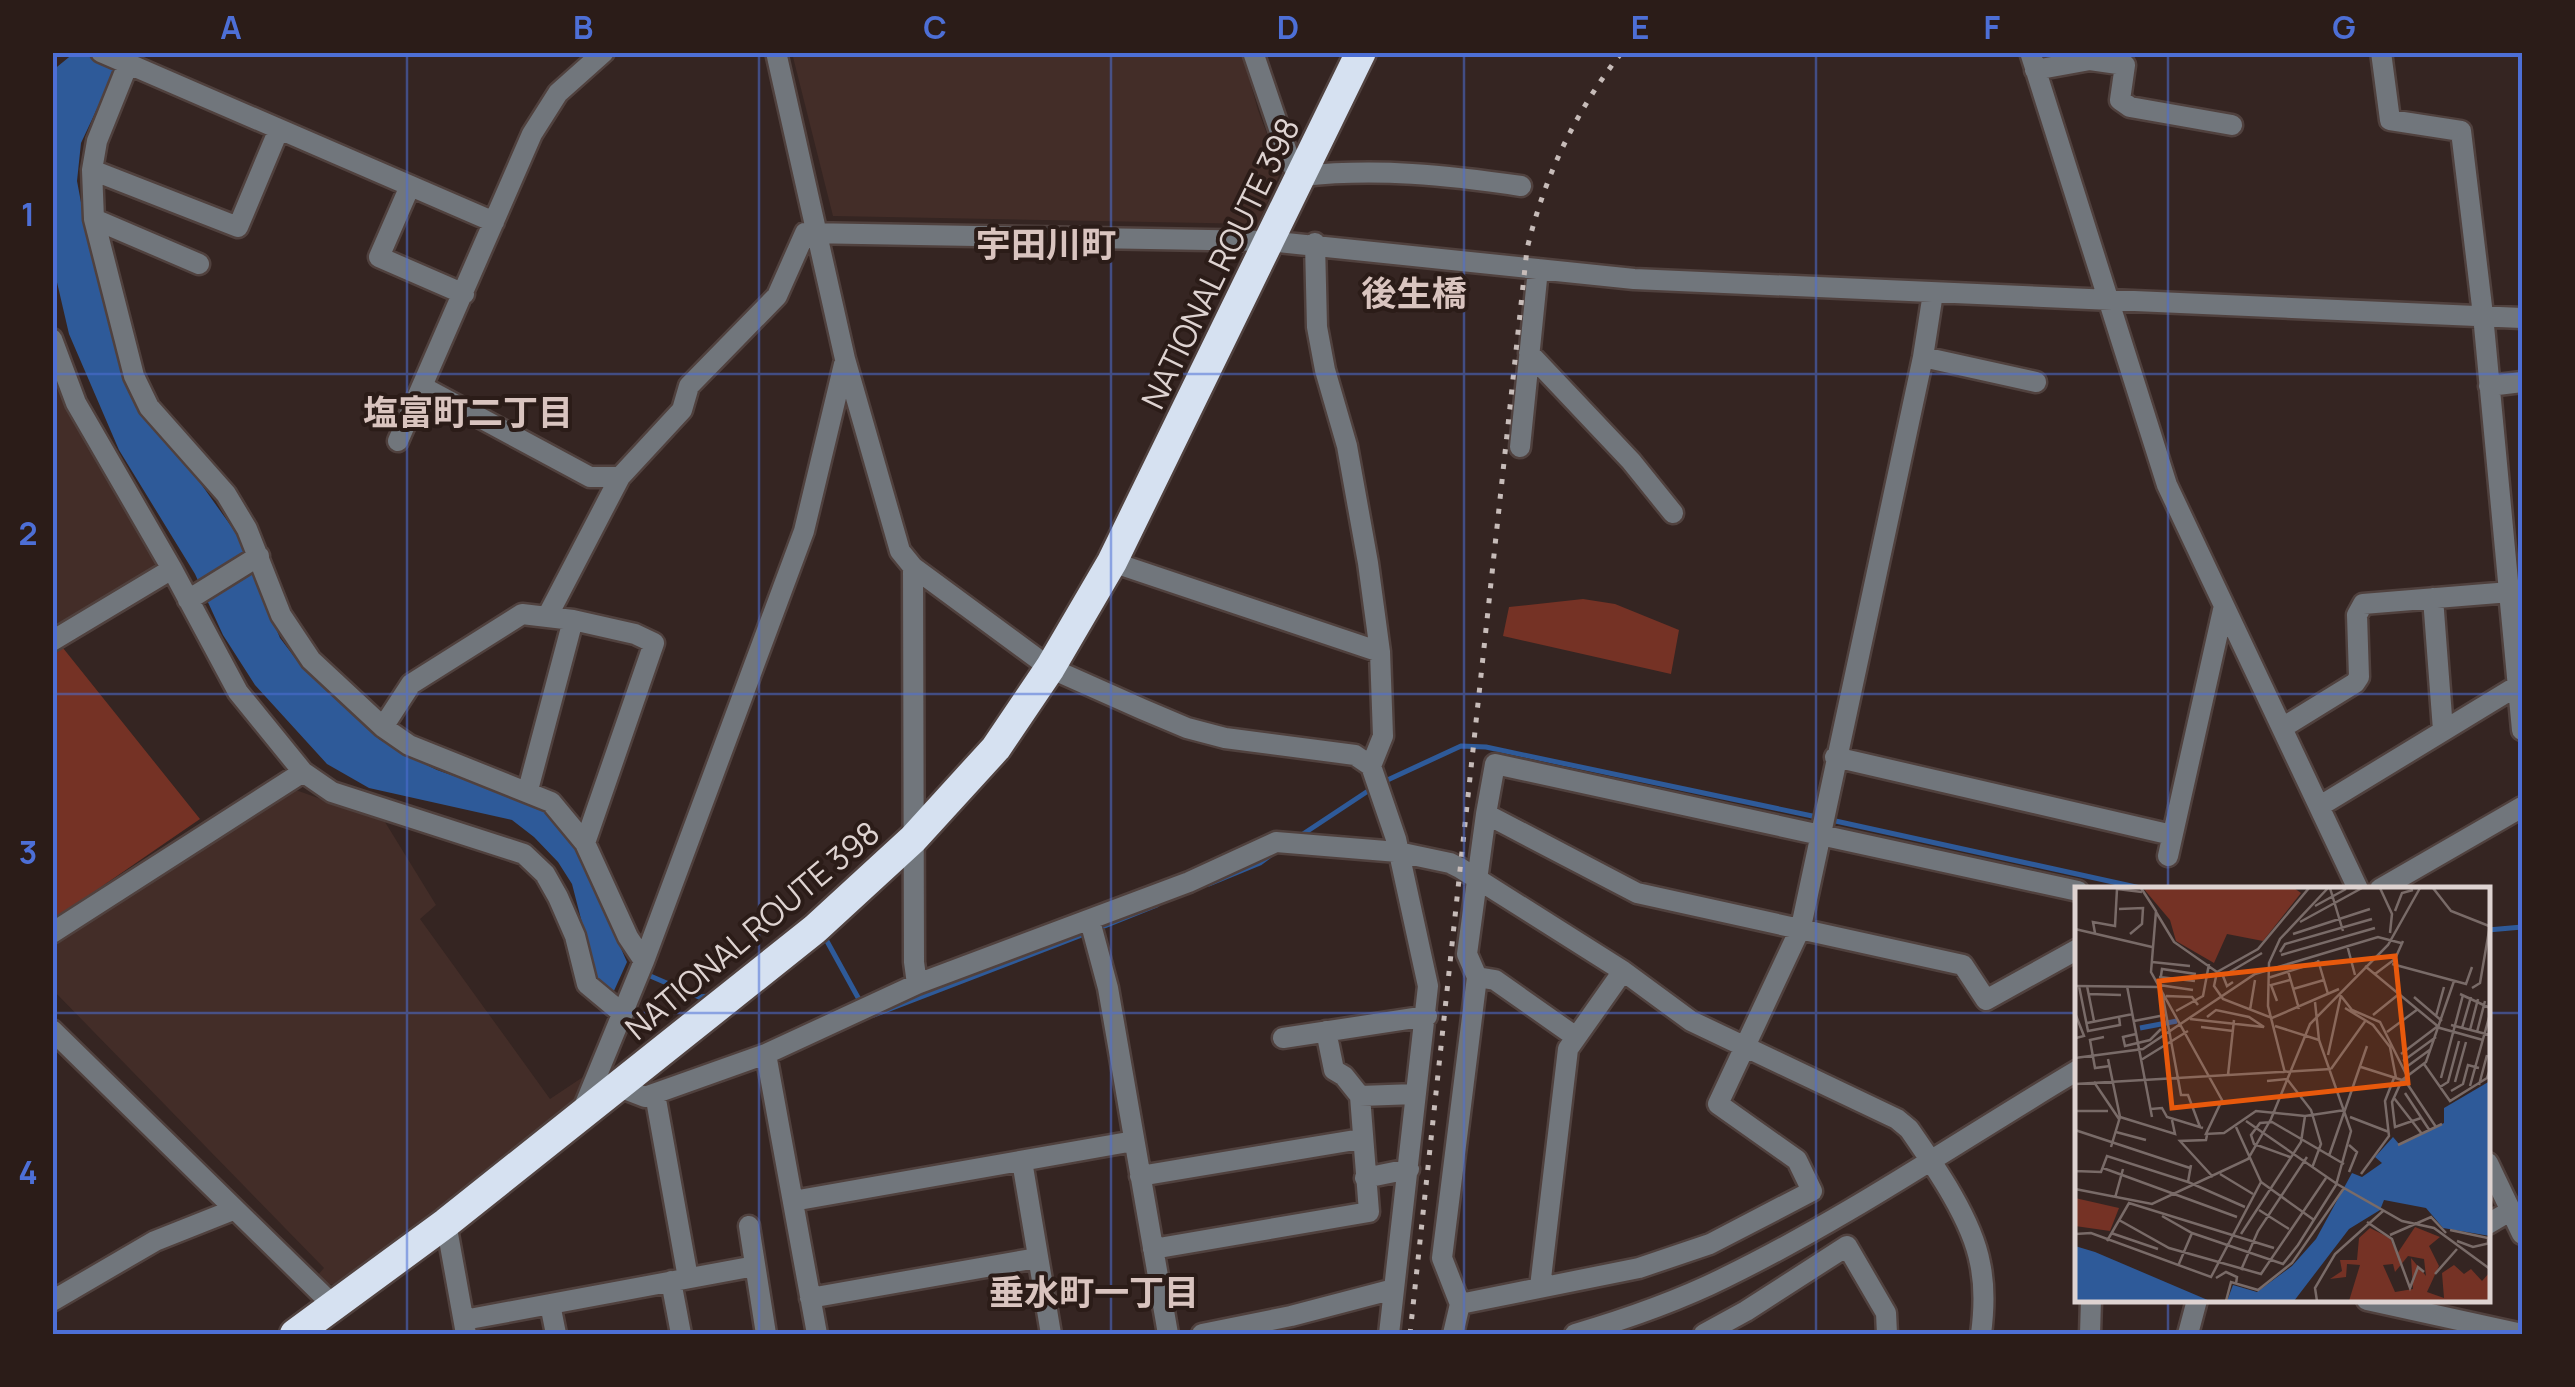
<svg xmlns="http://www.w3.org/2000/svg" width="2575" height="1387" viewBox="0 0 2575 1387" font-family="Manrope,'Noto Sans JP',sans-serif">
<style>
.built{fill:#432d28}
.green{fill:#753225}
.water{fill:#2e5a99}
.lines{fill:none;stroke-linecap:round;stroke-linejoin:round}
.stream{stroke:#2e5a99;stroke-width:5}
.minor-casing{stroke:#50413e;stroke-width:25}
.highway-casing{stroke:#50413e;stroke-width:35}
.minor{stroke:#71767c;stroke-width:20}
.highway{stroke:#d6e1f1;stroke-width:30}
.rail{stroke:#c7bcb9;stroke-width:5;stroke-dasharray:5 10;stroke-linecap:butt}
.grid{fill:none;stroke:#4d6fd6;stroke-width:2.5;stroke-opacity:0.55}
.labels{text-anchor:middle;dominant-baseline:central;stroke-width:8;stroke-linejoin:round;paint-order:stroke}
.street-label{font-size:32px;fill:#ded3d1;stroke:#2b1c18}
.neighbourhood-label{font-size:35px;font-weight:bold;fill:#d9c4bf;stroke:#2b1c18}
.inset-river{fill:none;stroke:#2e5a99;stroke-width:5}
.inset-road{fill:none;stroke:#796b68;stroke-width:2.5}
.view{fill:#e8590c;fill-opacity:0.15;stroke:#e8590c;stroke-width:5}
.inset-edge{fill:none;stroke:#ded3d1;stroke-width:5}
.neatline{fill:none;stroke:#4d6fd6;stroke-width:4}
.grid-label{font-size:32px;text-anchor:middle;font-weight:bold;fill:#4d6fd6}
</style>
<rect width="100%" height="100%" fill="#352522"/>
<!-- built -->
<path class="built" d="M792,53H1242L1258,110L1281,171L1258,224L833,216Z
M52,367L67,410L159,567L52,629Z
M293,789L385,822L436,905L420,919L550,1099L589,1073L573,1111L340,1286L323,1283L316,1277L324,1268L53,990V945Z"/>
<!-- green -->
<path class="green" d="M1583,599L1615,604L1679,630L1671,674L1503,636L1509,607Z
M63,648L200,819L53,920L52,654Z"/>
<!-- water -->
<path class="water" d="M74,53H123L81,143L77,181L86,229L129,383L251,554L261,592L280,638L302,667L379,739L404,754L437,770L529,802L547,813L578,852L627,962L613,993L597,981L572,884L558,862L534,837L512,820L369,788L327,764L255,685L223,635L195,574L119,450L69,334L53,265L52,71Z"/>
<g class="lines">
<!-- stream -->
<path class="stream" d="M1381,783L1461,746L1486,747L1817,817
M1831,820L2145,889
M1297,838L1371,789
M1209,884L1260,863L1275,852
M1097,929L1157,905
M2488,930L2522,927
M823,934L861,1003
M648,975L699,997L709,996
M874,1015L1087,933"/>
<!-- minor casing -->
<g class="minor-casing">
<path id="minor" d="M101,52L494,222
M776,52L845,359L900,551L913,567L1050,668L1142,709L1187,728L1225,738L1355,755L1371,766L1396,839L1428,986L1389,1334
M1253,52L1291,164L1302,176C1377,168 1447,175 1521,186
M2030,52L2167,485L2358,889
M2381,52L2390,120L2461,131L2483,315L2522,730
M128,64L97,141L92,170L94,219L134,376L149,407L226,494L247,529L281,615L311,660L383,727L409,745L551,802L585,843L628,937L644,961
M2035,70L2090,60L2125,65L2120,100L2130,107L2232,125
M92,170L238,227L279,129
M410,186L379,257L464,294
M94,219L199,264
M1315,243L1317,327L1325,370L1347,446L1368,563L1380,652L1383,736L1371,766
M52,339L76,403L172,569L238,692L303,772L332,792L524,854L545,874L558,897L575,936L587,984L623,1014
M1529,353L1631,461L1673,513
M1923,357L2036,382
M2489,386L2522,382
M423,387L590,477H620
M398,441L532,134L558,93L604,52
M1520,447L1538,269
M1112,562L1380,652
M913,567L914,962L917,984
M2433,598L2443,730
M188,600L259,556
M548,615L620,477L682,410L689,386L777,296L805,233L1268,241L1634,279L2522,318
M52,641L172,569
M383,727L411,684L522,614L573,620L635,634L654,643L585,843
M2282,728L2355,683L2359,677L2357,615L2363,604L2510,592
M1835,757L2172,835
M528,790L573,620
M2320,806L2522,683
M2168,856L2223,610
M2380,889L2522,807
M2078,891L1495,764L1486,814L1637,893L1963,965L1986,1000L2078,949
M1090,921L1108,988L1168,1334
M52,933L303,772
M1477,977L1495,980L1576,1037
M52,1030L334,1306
M1283,1038L1427,1016
M766,1054L817,1334
M619,1087L645,1097L766,1054L917,984L1189,882L1276,842L1398,852L1450,863L1460,868L1623,971L1691,1021L1897,1119L1909,1129C1934,1165 1972,1219 1980,1263C1985,1286 1984,1311 1981,1334
M655,1094L688,1278
M1360,1096L1416,1094
M583,1109L644,961L804,531L844,364
M1022,1161L1051,1334
M2488,1163L2522,1234
M1140,1176L1361,1139
M1365,1178L1409,1169
M793,1201L1134,1141
M446,1223L466,1334
M2488,1224L2510,1211
M749,1226L766,1334
M1153,1249L1369,1212L1360,1096L1344,1076L1334,1070L1326,1031
M671,1281L681,1334
M1540,1287L1568,1049L1623,971
M810,1298L1037,1258
M2367,1300L2522,1334
M52,1301L155,1241L233,1210
M550,1304L556,1334
M1460,1304L1639,1268L1710,1244L1812,1191L1797,1160L1718,1104L1801,927L1923,357L1933,293
M464,1320L755,1266
M1202,1334L1291,1316L1394,1289
M1453,1334L1460,1304L1442,1258L1477,977L1467,954L1486,814
M1575,1334C1626,1319 1678,1301 1726,1277C1847,1218 1962,1139 2078,1070
M1704,1334L1746,1311L1847,1246L1886,1313L1887,1334
M2090,1334L2091,1300
M2188,1334L2197,1300"/>
</g>
<!-- highway casing -->
<g class="highway-casing">
<path id="highway" d="M295,1334L446,1223L815,929L913,839L996,748L1050,668L1112,562L1361,52"/>
</g>
<!-- minor -->
<use href="#minor" class="minor"/>
<!-- highway -->
<use href="#highway" class="highway"/>
<!-- rail -->
<path class="rail" d="M1410,1334L1527,249C1545,175 1575,112 1622,52"/>
</g>
<!-- grid -->
<path class="grid" d="M407,52V1334M759,52V1334M1111,52V1334M1464,52V1334M1816,52V1334M2168,52V889M52,374H2522M52,694H2522M52,1013H2078M2488,1013H2522M2168,1300V1334"/>
<g class="labels">
<!-- street labels -->
<g class="street-label">
<text transform="translate(1220 263) rotate(-64)">NATIONAL ROUTE 398</text>
<text transform="translate(752 930) rotate(-40)">NATIONAL ROUTE 398</text>
</g>
<!-- neighbourhood labels -->
<g class="neighbourhood-label">
<text x="1046" y="244">宇田川町</text>
<text x="1414" y="293">後生橋</text>
<text x="468" y="412">塩富町二丁目</text>
<text x="1094" y="1292">垂水町一丁目</text>
</g>
</g>
<!-- overview -->
<g transform="translate(2075 887)">
<rect width="415" height="415" fill="#352522"/>
<path d="M68,1H219L226,6L188,54L152,47L139,76L101,54L95,33ZM0,311L44,321L35,344L0,339ZM340,340L365,350L354,359L364,379L352,405L369,411L367,386L379,378L389,387L396,382L407,394L415,385V414H274L285,378L272,377L271,390L255,392L267,384L265,373H282L284,351L295,341L315,351L322,367ZM333,369L349,372L351,389L336,371L338,402L320,405L308,378L318,377L320,385Z" fill="#753225" fill-rule="evenodd"/>
<path d="M415,194V349L368,341L351,321L309,313L305,323L274,342L219,414H152L158,398L182,405L217,379L241,352L277,286L287,290L307,276L300,270L318,250L324,257L369,236V221ZM0,359L20,365L135,414H0Z" fill="#2e5a99"/>
<path class="inset-river" d="M65,141L102,134"/>
<path class="inset-road" d="M66,1L81,24L76,85L147,213L131,247L149,246L181,224L230,229L270,223M234,1L183,62L142,85L139,99L148,112L197,131L264,102M255,1L268,44M305,1L317,27L315,46M358,1L376,24L414,39M240,19L271,2M44,22L68,21L67,37L55,47M320,24L327,6L338,3M81,25L99,55L142,85M225,35L287,1M0,42L77,60M20,46L18,35L40,39L42,2L67,5M218,47L295,22M272,58L280,88M205,65L210,57L297,32M206,68L300,41M243,73L253,107M77,75L115,79M317,77L391,97L397,80M290,79L365,141L408,153M213,84L224,122M300,87L320,72L328,54M86,89L87,82L121,87M84,90L120,94M193,91L243,75M158,95L152,99L148,89L187,66M84,98L118,103M0,99L86,100M4,99L13,144L45,138L44,130M12,99L19,134M52,99L77,230M397,101L405,96L415,38M218,102L249,93M87,105L106,208H113L125,240M14,107L46,108M385,107L415,121M91,109L117,110L123,118M266,109L277,123L305,135L332,189M339,110L367,134M202,114L196,98L215,93M270,121L298,138L315,160L321,191M175,123L180,93M101,124L128,109L134,77M0,126L9,149L1,151M298,128L324,107M361,129L369,100M115,132L189,140L174,130L141,123L132,130M0,134L1,169M59,134L90,128M12,136L58,127M376,138L415,148M200,139L244,153M126,140L158,144M387,141L396,110M395,143L403,112M312,145L343,122M402,145L410,114M61,147L48,150L50,159L75,153L86,142M29,150L15,153L20,181L35,179M326,167L363,139M253,168L266,108M0,171L68,162L180,87L303,50L326,56M33,172L45,230L36,260M66,173L113,144M328,174L361,150M349,177L375,214L412,191L415,182M286,180L327,193L351,175L379,94M330,181L356,162M256,182L291,133M210,186L193,119L194,76L205,52L253,1M153,188L159,133M366,191L388,108M329,192L361,240M327,193L317,215L320,240L346,231M192,194L212,192L236,223L246,257L237,281M19,195L44,232M380,195L391,155M0,197L256,182M404,198L412,168M395,199L415,127M365,200L373,195L384,154M376,204L388,197L393,178L404,181M330,206L355,244M319,211L347,247M76,222L87,221L92,230L128,241M1,224H33M45,230L100,247L97,233M275,230L314,245M171,234L262,297L327,334L359,341L415,382M161,240L186,295L239,333M0,243L115,281M41,245L71,253M132,248L131,253L105,254L138,290M323,258L367,237M254,269L292,159M215,270L179,257L176,248L185,236L197,235L269,277M116,278L113,295L170,320M28,281L162,330M0,284L26,285L32,269L113,295M274,285L282,265L274,258M145,287L178,307M286,287L314,249L310,214L319,191M0,296L1,172M0,302L77,317L173,272L196,232L235,137L313,58L345,1M40,311L48,282M184,323L214,342M87,329L117,346L208,377L223,358L261,298L276,244L244,153L240,115M44,333L94,361L186,387L251,291M292,335L317,352L335,401L343,380L349,385M375,343L413,351V356M36,346L83,362M0,347L16,346L136,390L186,295M166,347L226,255L230,229M315,348L356,330L371,346M32,354L54,316L199,361M382,354L398,360L415,356M103,379L117,346M166,383L183,344L232,270M360,387L382,362M141,391L151,385L162,390L161,397M151,414L156,395L183,403L217,376L269,301M242,414L240,401L260,367L308,324"/>
<path class="view" d="M320,69L333,196L97,221L84,94Z"/>
<rect width="415" height="415" class="inset-edge"/>
</g>
<!-- border -->
<rect width="2575" height="1387" fill="none" stroke="#2b1c18" stroke-width="110"/>
<rect x="55" y="55" width="2465" height="1277" class="neatline"/>
<g class="grid-label">
<text x="231" y="39">A</text>
<text x="583" y="39">B</text>
<text x="935" y="39">C</text>
<text x="1288" y="39">D</text>
<text x="1640" y="39">E</text>
<text x="1992" y="39">F</text>
<text x="2344" y="39">G</text>
<text x="28" y="226">1</text>
<text x="28" y="545">2</text>
<text x="28" y="864">3</text>
<text x="28" y="1184">4</text>
</g>
</svg>
